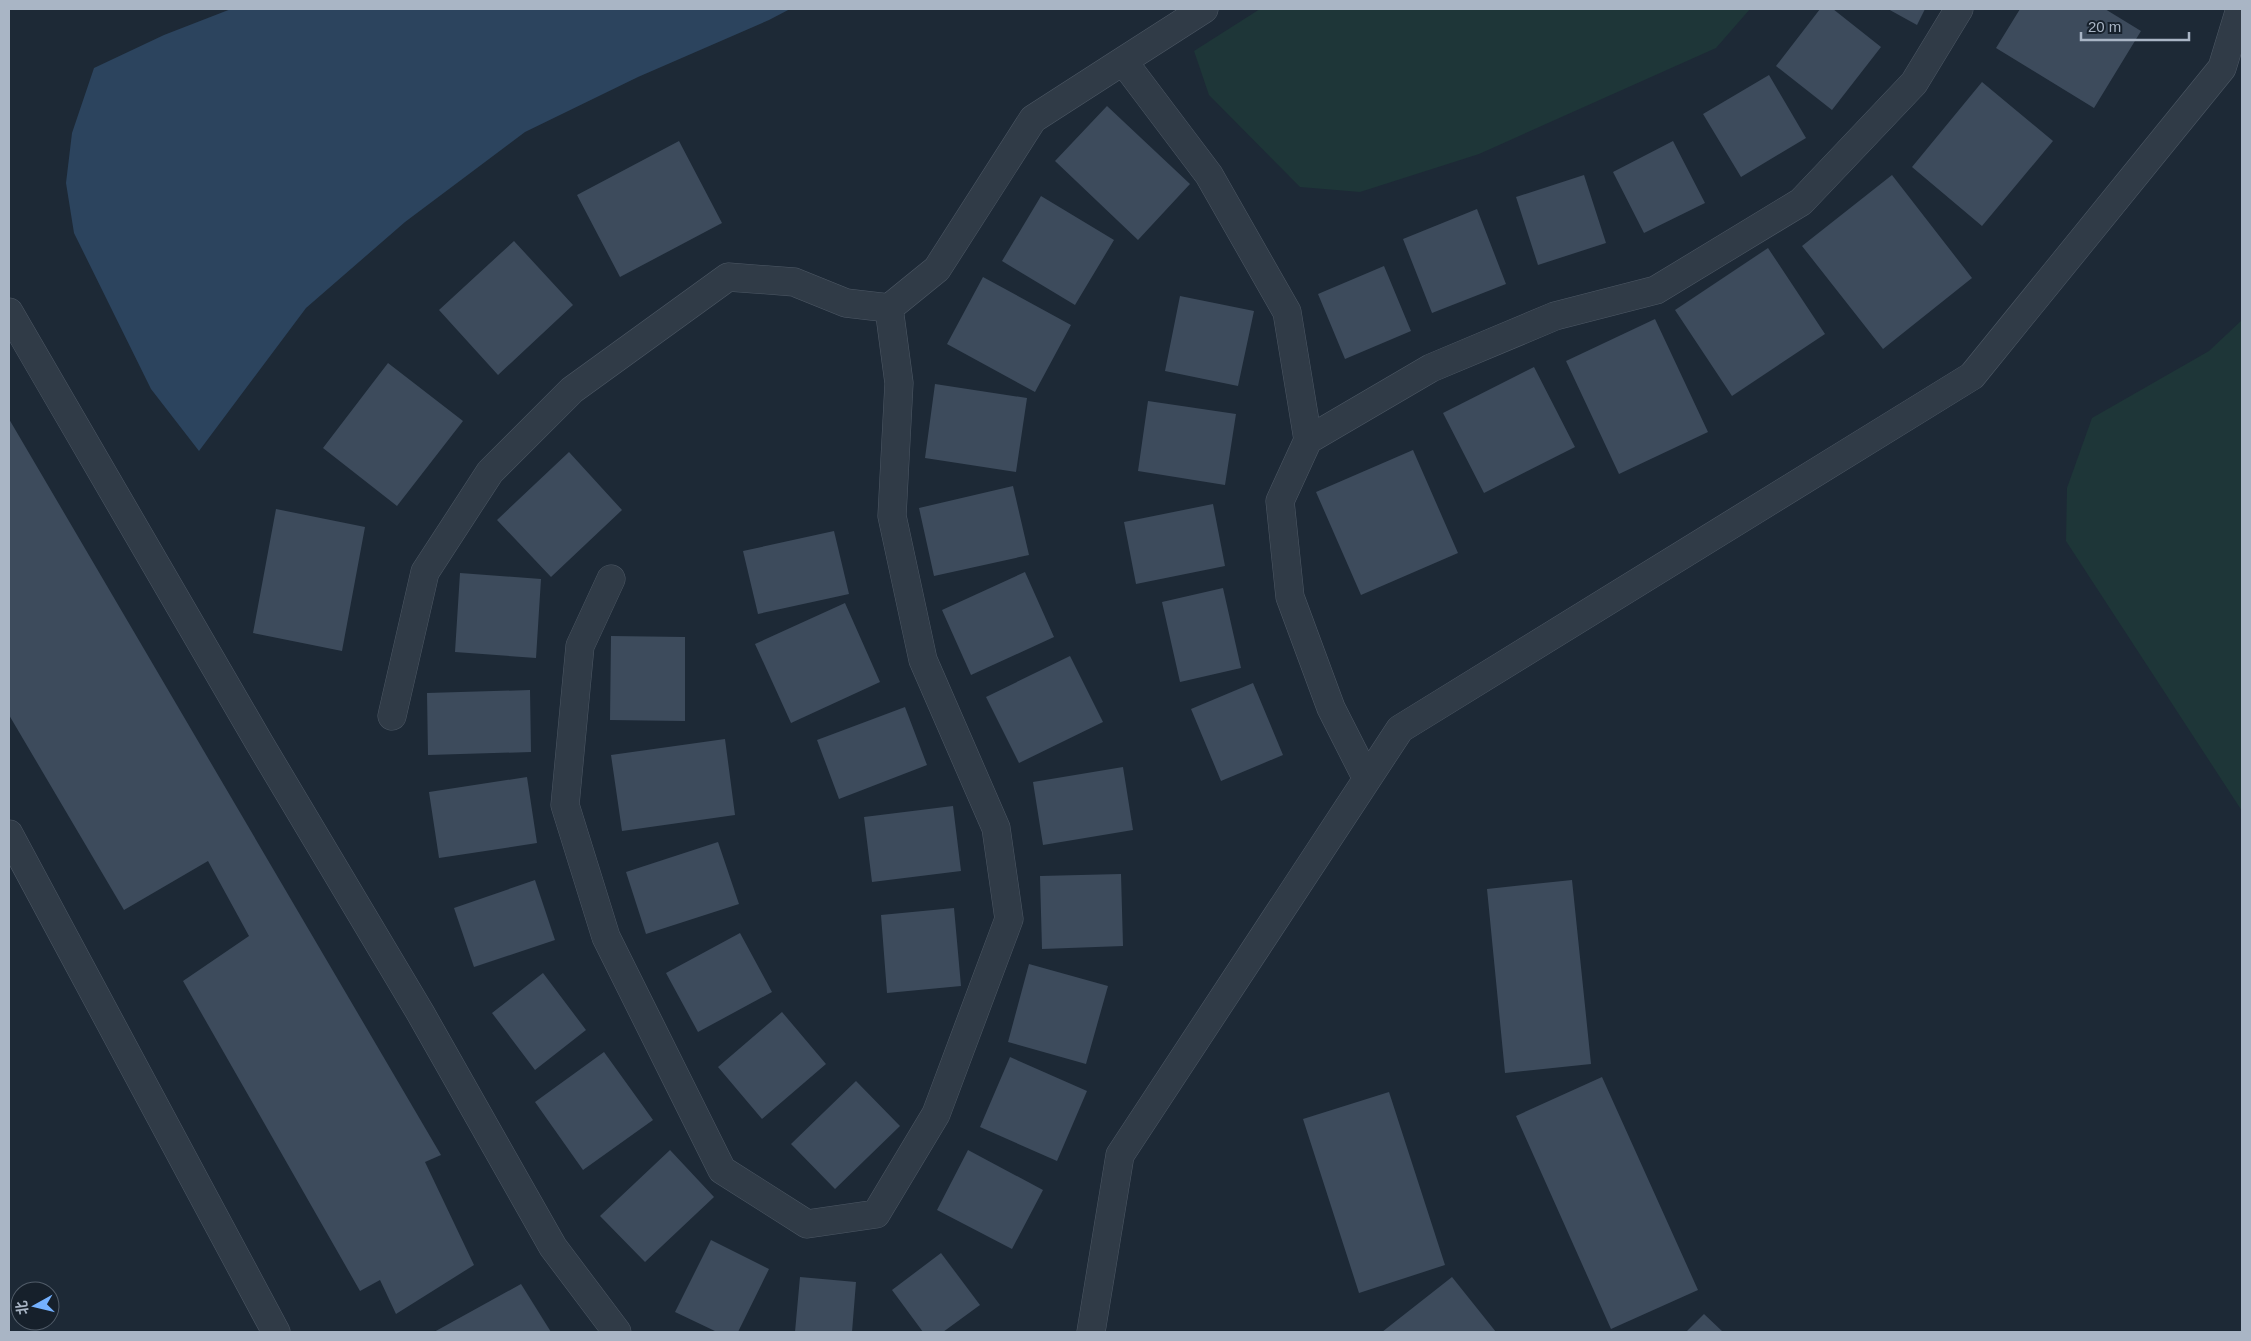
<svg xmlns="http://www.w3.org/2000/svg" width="2251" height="1341" viewBox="0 0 2251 1341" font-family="Helvetica,'Noto Sans SC',sans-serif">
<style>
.green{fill:#1e3638}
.water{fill:#2c445e}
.building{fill:#3d4b5c}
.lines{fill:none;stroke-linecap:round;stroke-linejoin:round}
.street-casing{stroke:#4d5865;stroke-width:29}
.street{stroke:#303b47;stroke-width:28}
</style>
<rect width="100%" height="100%" fill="#1d2936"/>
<!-- green -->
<path class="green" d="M1260,9H1750L1716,48L1479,154L1360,192L1300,187L1209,95L1194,51Z
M2242,320V811L2066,541L2067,488L2092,418L2209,351Z"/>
<!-- water -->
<path class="water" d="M231,9H790L769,20L638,77L525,132L405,222L306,308L199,451L151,389L74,233L66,183L72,133L94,68L164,35Z"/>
<!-- building -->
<path class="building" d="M1820,9H1833L1881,47L1832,110L1776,66Z
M1888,9H1925L1917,25Z
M2020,9H2105L2141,31L2094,108L1996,48Z
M1769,75L1806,138L1741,177L1703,114Z
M1982,82L2053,141L1982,226L1912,167Z
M1107,106L1190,184L1138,240L1055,161Z
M679,141L722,223L620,277L577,195Z
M1673,141L1705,203L1644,233L1613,172Z
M1584,175L1606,243L1538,265L1516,197Z
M1892,175L1972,278L1883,349L1802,246Z
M1041,196L1114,240L1075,305L1002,261Z
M1477,209L1506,284L1432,313L1403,239Z
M514,241L573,305L498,375L439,310Z
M1768,248L1825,334L1732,396L1675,310Z
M1384,266L1411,331L1345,359L1318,294Z
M983,277L1071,325L1035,392L947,344Z
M1180,296L1254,311L1238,386L1165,371Z
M1655,319L1708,432L1619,474L1566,361Z
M388,363L463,421L397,506L323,448Z
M1534,367L1575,447L1484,493L1443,413Z
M935,384L1027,398L1016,472L925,458Z
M1148,401L1236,414L1225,485L1138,471Z
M9,419L441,1155L425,1162L474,1265L396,1314L380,1280L360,1291L183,981L249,936L208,861L124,910L9,715Z
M1413,450L1458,553L1361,595L1316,492Z
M569,452L622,510L551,577L497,520Z
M1013,486L1029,555L934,576L919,508Z
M1213,504L1225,566L1136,584L1124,522Z
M276,509L365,527L342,651L253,633Z
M834,531L849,594L758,614L743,551Z
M1025,572L1054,637L971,675L942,610Z
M460,573L541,579L536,658L455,652Z
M1223,588L1241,668L1180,682L1162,602Z
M845,603L880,682L791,723L755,644Z
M611,636L685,637V721L610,720Z
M1070,656L1103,722L1019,763L986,697Z
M1253,683L1283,755L1221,781L1191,709Z
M530,690L531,752L428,755L427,693Z
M905,707L927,765L839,799L817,740Z
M725,739L735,815L622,831L611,755Z
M1123,767L1133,830L1043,845L1033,782Z
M527,777L537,843L439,858L429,792Z
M953,806L961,871L872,882L864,817Z
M718,842L739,904L646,934L626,872Z
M1121,874L1123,946L1042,949L1040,876Z
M535,880L555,940L474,967L454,908Z
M1572,880L1591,1064L1505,1073L1487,889Z
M954,908L961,986L887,993L881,915Z
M740,933L772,992L698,1032L666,973Z
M1029,964L1108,986L1086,1064L1008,1042Z
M543,973L586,1030L535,1070L492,1013Z
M782,1012L826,1064L762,1119L718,1067Z
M604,1052L653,1120L583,1170L535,1102Z
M1010,1057L1087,1091L1057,1161L980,1127Z
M1602,1077L1698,1290L1611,1329L1516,1116Z
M856,1081L900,1126L835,1189L791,1144Z
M1389,1092L1445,1265L1359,1293L1303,1119Z
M670,1150L714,1197L645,1262L600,1216Z
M968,1150L1043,1190L1012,1249L937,1210Z
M711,1240L769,1269L738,1332H717L675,1312Z
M941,1253L980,1305L943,1332H923L892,1290Z
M800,1277L856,1282L852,1332H795Z
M1452,1277L1496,1332H1382Z
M521,1284L551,1332H434Z
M1704,1314L1723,1332H1686Z"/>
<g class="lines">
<!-- street casing -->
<g class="street-casing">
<path id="street" d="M1204,9L1123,61L1209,175L1287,312L1308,440
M9,312L260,744L421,1014L553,1247L617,1332
M611,579L580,646L565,805L606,937L722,1170L807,1224L876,1214L936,1114L1009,919L996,828L923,660L892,516L899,383L889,308
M392,716L425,572L490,472L572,390L728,277L794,282L846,303L889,308L937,269L1033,119L1123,61
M1367,779L1331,708L1290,597L1280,501L1308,440L1431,368L1555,316L1656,290L1801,202L1914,83L1959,9
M9,834L276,1332
M1091,1332L1120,1155L1400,729L1972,376L2222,68L2240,9"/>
</g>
<!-- street -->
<use href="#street" class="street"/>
</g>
<!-- border -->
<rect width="2251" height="1341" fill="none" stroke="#a9b5c5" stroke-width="20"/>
<!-- north arrow -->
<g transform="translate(35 1306) rotate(262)"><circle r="24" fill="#16202b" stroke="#515c69"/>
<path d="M0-4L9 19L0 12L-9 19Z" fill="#74b1ff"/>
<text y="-8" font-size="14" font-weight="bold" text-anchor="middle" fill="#a9b5c5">北</text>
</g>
<!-- scale -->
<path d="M2081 32v8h108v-8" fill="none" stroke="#a9b5c5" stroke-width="2.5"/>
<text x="2088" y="32" font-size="15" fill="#a9b5c5" stroke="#16202b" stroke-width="4" paint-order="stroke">20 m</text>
</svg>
